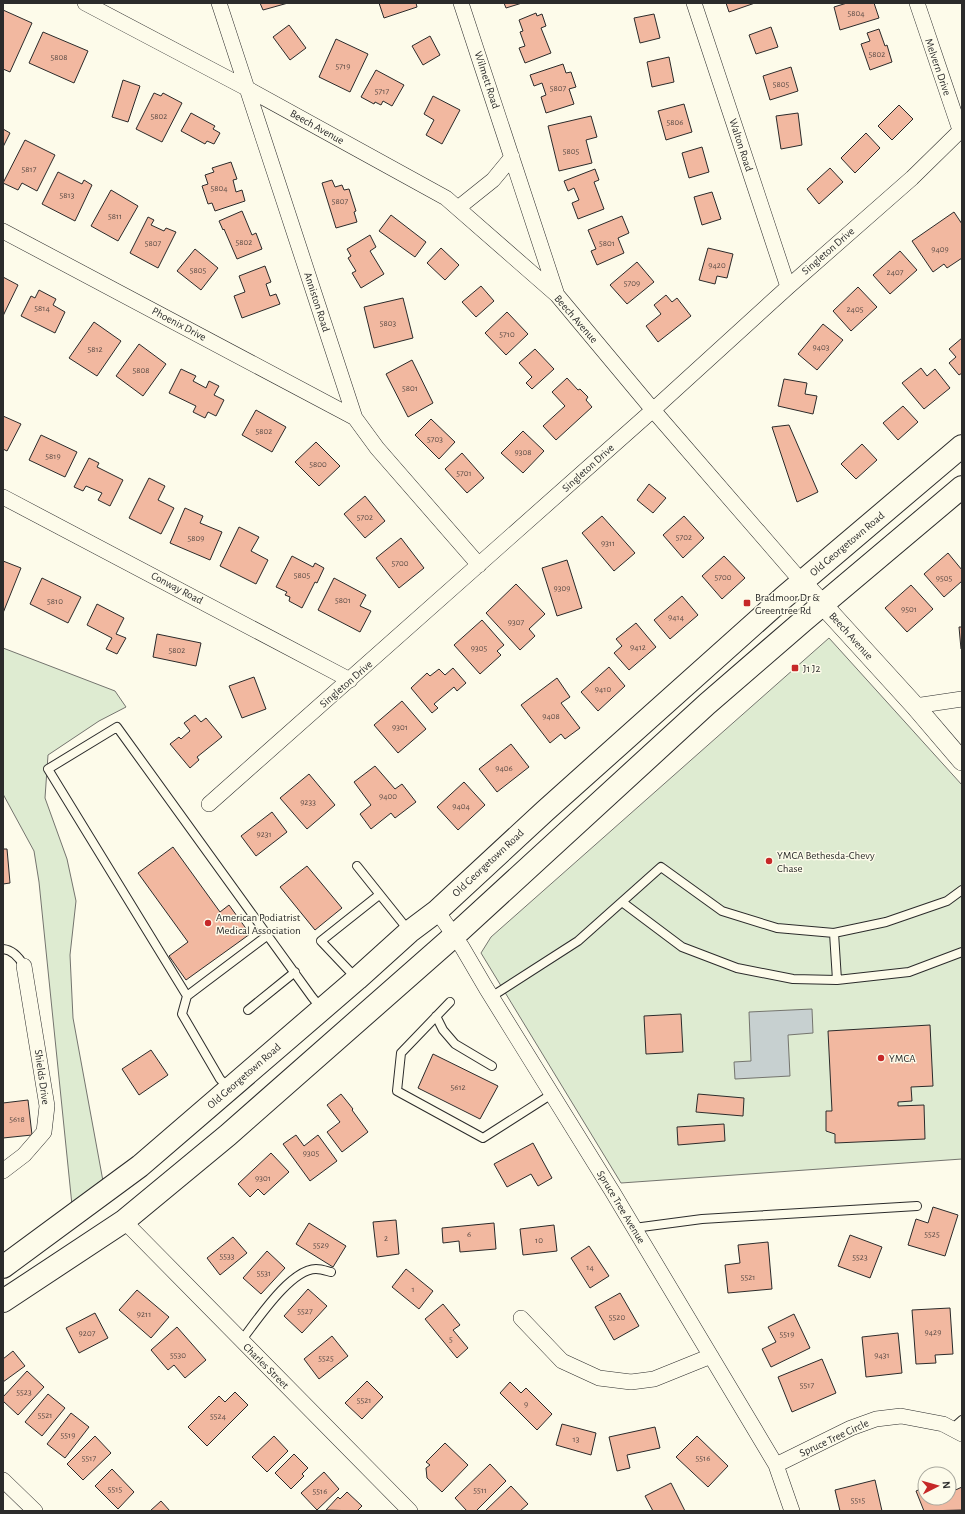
<svg xmlns="http://www.w3.org/2000/svg" width="965" height="1514" viewBox="0 0 965 1514" font-family="'Alegreya Sans',sans-serif">
<style>
.green{fill:#deebd1;stroke:#74746e}
.water{fill:#c7d0d0;stroke:#74746e}
.building{fill:#f2b8a0;stroke:#2b2b2b}
.lines{fill:none;stroke-linecap:round;stroke-linejoin:round}
.service-casing{stroke:#2b2b2b;stroke-width:10}
.minor-casing{stroke:#2b2b2b;stroke-width:16}
.tertiary-casing{stroke:#2b2b2b;stroke-width:20}
.primary-casing{stroke:#2b2b2b;stroke-width:24}
.service{stroke:#fdfbea;stroke-width:8}
.minor{stroke:#fdfbea;stroke-width:15}
.tertiary{stroke:#fdfbea;stroke-width:19}
.primary{stroke:#fdfbea;stroke-width:22}
.poi-dot{fill:#c62828;stroke:#fdfbea;stroke-width:1.5}
.labels{text-anchor:middle;dominant-baseline:central;stroke-width:3;stroke-linejoin:round;paint-order:stroke}
.number-label{font-size:9px;fill:#5d4e48}
.street-label{font-size:11px;fill:#2b2b2b;stroke:#fdfbea}
.poi-label{font-size:11px;fill:#2b2b2b;stroke:#fdfbea;text-anchor:start}
</style>
<rect width="100%" height="100%" fill="#fdfbea"/>
<!-- green -->
<path class="green" d="M829,638L962,785V1159L621,1183L481,953L491,937Z
M3,648L115,691L126,707L99,721L48,755L45,798L67,859L76,901L70,955L73,1018L105,1192L73,1215L39,882L34,851L3,794Z"/>
<!-- water -->
<path class="water" d="M812,1009L813,1033L788,1035L790,1076L735,1079L734,1062L751,1061L749,1012Z"/>
<!-- building -->
<path class="building" d="M260,3H288L263,10Z
M379,3H416L417,7L384,18Z
M504,3H522L506,8Z
M726,3H755L729,12Z
M847,3H874L879,18L840,30L834,7Z
M3,10L32,23L10,72L3,69Z
M536,13L537,16L542,14L546,26L541,28L551,53L525,63L519,48L525,46L520,32L523,31L519,20Z
M654,14L660,38L640,43L634,18Z
M289,25L306,48L290,60L273,37Z
M771,27L778,47L756,54L749,35Z
M879,29L885,46L887,45L892,62L870,70L861,44L870,41L867,33Z
M43,32L88,51L74,83L29,63Z
M430,36L440,55L423,65L412,46Z
M336,39L368,54L350,92L319,77Z
M669,57L674,82L652,87L647,62Z
M563,64L566,73L571,72L576,87L569,89L574,104L546,113L541,97L546,95L542,83L534,86L530,75Z
M791,67L798,91L770,100L763,76Z
M376,70L404,85L392,106L383,101L381,105L375,102L374,104L361,97Z
M123,80L140,86L128,122L112,117Z
M154,93L161,96L163,93L182,103L162,142L136,129Z
M433,96L460,110L442,144L426,135L434,120L424,114Z
M684,104L692,132L666,140L658,111Z
M899,105L913,119L892,140L878,126Z
M191,113L215,126L213,129L220,133L214,144L207,141L205,144L181,131Z
M798,113L802,145L781,149L776,116Z
M591,116L597,137L586,140L592,163L559,171L548,126Z
M3,129L10,133L3,147Z
M866,133L880,148L855,173L841,158Z
M25,140L55,155L37,191L22,183L18,190L3,183Z
M702,147L709,172L689,178L682,153Z
M231,162L237,179L233,180L236,192L242,190L245,201L215,211L212,203L208,204L202,186L208,184L205,175L214,172L212,168Z
M830,168L843,182L819,204L807,189Z
M595,169L599,180L594,182L604,209L578,219L572,203L579,200L574,188L568,191L564,181Z
M58,172L82,184L84,180L92,185L75,221L42,204Z
M332,180L335,187L342,185L344,190L349,189L356,211L354,212L357,222L336,228L322,183Z
M111,190L138,206L118,241L91,226Z
M712,192L721,219L702,225L694,197Z
M242,211L252,235L256,233L262,249L237,259L224,229L223,230L219,221Z
M954,212L962,224V258L947,268L944,264L933,272L912,241Z
M391,215L426,242L415,257L379,231Z
M622,216L629,233L618,238L624,253L597,265L591,251L596,249L588,230Z
M148,217L154,220L151,225L164,231L166,228L176,232L158,268L130,253Z
M370,235L376,247L370,251L384,274L361,288L352,273L356,271L348,258L351,256L347,249Z
M441,248L459,265L445,280L427,263Z
M708,248L733,254L727,278L717,276L715,284L699,280Z
M195,249L218,268L201,290L177,271Z
M900,251L917,270L890,294L873,275Z
M637,262L654,282L627,304L610,285Z
M265,266L271,282L266,284L270,296L276,294L280,304L242,318L234,296L245,292L239,276Z
M3,277L18,285L3,316Z
M481,286L494,301L476,317L462,302Z
M858,287L877,307L851,331L833,311Z
M39,290L56,299L53,305L65,312L55,333L21,316L31,296L35,298Z
M666,295L672,302L677,298L691,316L658,342L646,326L661,314L654,305Z
M403,298L413,338L374,348L364,307Z
M507,312L528,334L506,355L485,333Z
M94,322L121,341L97,376L69,358Z
M823,324L843,340L817,370L798,354Z
M962,338V373L959,375L949,363L956,357L949,349Z
M139,344L166,364L143,396L116,376Z
M535,349L554,369L532,389L526,383L532,377L519,363Z
M412,360L433,403L408,417L386,374Z
M921,368L927,376L935,369L950,388L924,409L902,383Z
M181,369L196,376L193,381L206,388L209,381L219,386L214,395L224,400L216,416L208,412L205,418L193,412L196,406L169,393Z
M567,378L578,390L580,389L588,397L586,400L592,407L556,440L543,426L565,406L552,392Z
M784,379L807,383L805,394L817,396L813,414L778,406Z
M903,406L918,422L898,440L883,423Z
M256,410L286,427L272,452L242,435Z
M3,416L21,424L7,451L3,449Z
M431,419L455,442L439,459L415,435Z
M789,425L818,492L797,502L772,427Z
M523,431L544,451L523,473L501,453Z
M41,435L77,452L65,477L29,460Z
M316,442L340,466L319,486L295,462Z
M862,444L877,460L856,479L841,464Z
M462,453L484,478L467,493L445,469Z
M89,458L99,463L97,467L123,480L110,506L98,500L102,493L86,486L83,491L74,487Z
M149,478L165,486L158,500L174,508L161,534L129,518Z
M649,484L666,498L653,513L637,500Z
M365,496L385,521L365,538L344,514Z
M185,508L203,516L200,523L222,532L210,560L170,543Z
M602,516L635,553L614,571L582,533Z
M684,516L704,538L683,558L663,535Z
M239,527L259,537L251,551L268,560L256,584L220,566Z
M401,538L424,568L399,588L376,558Z
M948,553L962,570V581L944,597L924,574Z
M292,556L313,567L315,563L324,568L317,583L315,582L302,608L289,601L290,597L285,595L287,592L276,587Z
M724,556L745,578L722,599L702,576Z
M567,560L582,608L557,616L542,568Z
M3,561L21,568L3,613Z
M42,578L81,597L68,623L30,604Z
M334,578L366,595L360,606L371,611L360,632L318,610Z
M516,584L545,614L529,629L535,636L520,650L486,613Z
M911,585L933,609L907,632L885,608Z
M682,596L698,615L670,639L654,620Z
M97,604L124,618L116,634L126,638L117,654L106,649L112,638L87,625Z
M482,620L504,645L497,651L501,655L480,674L454,645Z
M636,623L656,647L629,670L614,653L622,646L616,639Z
M959,627H962V649H961Z
M157,634L201,643L196,666L153,657Z
M609,667L625,686L598,711L581,692Z
M453,668L466,683L457,691L454,687L434,704L438,708L432,713L411,688L427,673L430,676L439,669L445,675Z
M254,677L266,709L242,718L229,686Z
M557,678L570,697L561,703L580,728L565,739L561,734L550,743L521,705Z
M402,701L426,729L398,753L374,725Z
M195,715L201,722L206,718L222,737L197,757L199,760L190,768L170,744L179,737L181,739L190,731L184,723Z
M511,744L529,767L497,792L479,769Z
M375,766L395,789L402,784L416,802L395,818L391,813L371,829L360,814L371,805L354,782Z
M309,774L335,805L307,829L280,798Z
M464,782L485,805L458,830L437,807Z
M272,812L287,832L256,856L241,836Z
M173,847L220,912L229,905L250,934L186,980L169,956L188,942L138,873Z
M3,849H7L10,883L3,884Z
M307,866L342,908L315,930L280,887Z
M681,1014L683,1052L646,1054L644,1016Z
M930,1025L933,1086L911,1087L912,1101L898,1102V1106L924,1105L925,1139L835,1143V1134L826,1131V1111H832L828,1031Z
M151,1050L168,1075L139,1095L122,1069Z
M433,1054L498,1086L480,1119L418,1088Z
M341,1094L353,1109L352,1110L368,1132L342,1152L327,1132L340,1122L327,1105Z
M698,1094L744,1098L743,1116L696,1112Z
M28,1100L32,1135L3,1138V1103Z
M724,1124L725,1141L678,1145L677,1127Z
M296,1135L304,1146L318,1135L337,1161L310,1181L283,1144Z
M533,1143L552,1178L538,1186L531,1174L507,1187L494,1164Z
M271,1153L289,1172L264,1195L258,1189L250,1197L238,1184Z
M933,1207L958,1215L945,1256L908,1245L916,1219L928,1223Z
M396,1220L399,1254L377,1257L373,1222Z
M309,1223L346,1246L333,1267L296,1244Z
M494,1223L496,1249L460,1252L459,1241L443,1243L442,1228Z
M554,1225L557,1251L523,1255L520,1229Z
M850,1235L882,1247L870,1278L838,1266Z
M233,1237L247,1253L220,1275L207,1258Z
M768,1242L772,1289L728,1293L725,1265L740,1263L738,1245Z
M589,1246L609,1276L590,1288L571,1258Z
M267,1251L285,1268L261,1294L243,1278Z
M406,1269L433,1291L419,1309L392,1287Z
M308,1289L327,1306L302,1333L284,1316Z
M137,1290L169,1317L151,1338L119,1310Z
M620,1293L639,1326L614,1340L595,1307Z
M443,1304L460,1325L453,1330L468,1348L457,1358L425,1319Z
M950,1308L953,1354L935,1355L936,1363L916,1364L912,1310Z
M95,1313L108,1338L79,1353L66,1328Z
M794,1314L810,1348L771,1367L762,1349L776,1342L768,1327Z
M177,1327L206,1360L185,1378L174,1365L168,1370L151,1350Z
M898,1333L902,1373L866,1377L862,1337Z
M332,1336L348,1356L319,1379L304,1359Z
M13,1351L25,1366L3,1382V1359Z
M822,1359L836,1393L792,1412L778,1377Z
M27,1371L44,1387L18,1415L3,1401V1397Z
M367,1381L383,1397L362,1419L345,1403Z
M510,1382L521,1393L526,1388L552,1414L537,1430L500,1393Z
M235,1392L248,1405L207,1446L188,1427L219,1396L225,1402Z
M48,1394L65,1408L42,1436L25,1422Z
M71,1413L89,1427L65,1458L47,1444Z
M562,1424L596,1433L591,1455L556,1445Z
M655,1427L660,1448L627,1455L630,1468L617,1471L609,1437Z
M95,1436L111,1453L83,1480L67,1464Z
M274,1436L288,1451L267,1472L252,1457Z
M697,1436L728,1466L708,1487L676,1457Z
M445,1443L468,1465L442,1492L427,1478L426,1468L430,1465L426,1462Z
M294,1454L308,1468L302,1474L304,1476L291,1489L275,1473Z
M490,1464L506,1481L476,1511H467L455,1498Z
M112,1469L134,1492L118,1509L95,1486Z
M324,1472L339,1489L317,1510L301,1493Z
M875,1480L882,1511H840L835,1490Z
M671,1483L685,1511H653L645,1496Z
M511,1486L528,1504L520,1511H485Z
M925,1487V1498H949V1493L962,1487V1510L924,1511L916,1491Z
M347,1492L362,1506L357,1511L326,1510L338,1497L340,1499Z
M161,1501L170,1511H150Z"/>
<g class="lines">
<!-- service casing -->
<g class="service-casing">
<path id="service" d="M357,866L409,931
M622,902L682,947L737,968L793,979L837,980L909,972L962,952
M834,933L837,980
M268,935L187,996L48,769L117,727L312,997L321,1008
M3,949C13,950 19,957 24,966
M356,978L321,941L379,895
M187,996L182,1014L220,1079L230,1089
M491,997L578,941L661,867L722,911L777,928L834,933L886,922L947,901L962,890
M450,1002L401,1053L397,1091L483,1138L552,1094
M248,1010L295,972
M436,1016L443,1030L455,1044L492,1066
M634,1228L702,1219L917,1206
M241,1341C256,1322 290,1269 316,1269C321,1269 327,1271 331,1272
M952,1429L962,1420"/>
</g>
<!-- minor casing -->
<g class="minor-casing">
<path id="minor" d="M85,3L248,89L446,198L557,295L653,410L802,582
M219,3L355,418L377,448L479,565
M461,3L557,295
M694,3L788,287
M917,3L960,130
M458,208L493,180L512,157
M3,231L355,418
M3,497L350,680
M915,706L962,699
M209,804L653,410L788,287L912,178L962,129
M437,911L462,947L486,988L612,1191L776,1465L792,1511
M3,1171L24,1155L44,1132L47,1106L24,966
M124,1221L410,1511
M521,1318L562,1361L599,1378L631,1382L654,1379L711,1356
M776,1465L851,1428L876,1419L901,1416L943,1424L962,1434
M3,1480L35,1511"/>
</g>
<!-- tertiary casing -->
<g class="tertiary-casing">
<path id="tertiary" d="M802,582L915,706L962,761"/>
</g>
<!-- primary casing -->
<g class="primary-casing">
<path id="primary" d="M3,1267L140,1166L357,979L409,932L437,911L545,811L783,598L962,446
M3,1301L124,1221L228,1135L454,936L707,704L803,621L962,487"/>
</g>
<!-- service -->
<use href="#service" class="service"/>
<!-- minor -->
<use href="#minor" class="minor"/>
<!-- tertiary -->
<use href="#tertiary" class="tertiary"/>
<!-- primary -->
<use href="#primary" class="primary"/>
</g>
<!-- markers -->
<g class="poi-dot">
<rect x="743" y="599" width="8" height="8" rx="2"/>
<rect x="791" y="664" width="8" height="8" rx="2"/>
<circle cx="769" cy="861" r="4"/>
<circle cx="208" cy="923" r="4"/>
<circle cx="881" cy="1058" r="4"/>
</g>
<g class="labels">
<!-- number labels -->
<g class="number-label">
<text x="856" y="13">5804</text>
<text x="877" y="54">5802</text>
<text x="59" y="57">5808</text>
<text x="343" y="66">5719</text>
<text x="781" y="84">5805</text>
<text x="558" y="88">5807</text>
<text x="382" y="91">5717</text>
<text x="159" y="116">5802</text>
<text x="675" y="122">5806</text>
<text x="571" y="151">5805</text>
<text x="29" y="169">5817</text>
<text x="219" y="188">5804</text>
<text x="67" y="195">5813</text>
<text x="340" y="201">5807</text>
<text x="115" y="216">5811</text>
<text x="244" y="242">5802</text>
<text x="153" y="243">5807</text>
<text x="607" y="243">5801</text>
<text x="940" y="249">9409</text>
<text x="717" y="265">9420</text>
<text x="198" y="270">5805</text>
<text x="895" y="272">2407</text>
<text x="632" y="283">5709</text>
<text x="42" y="308">5814</text>
<text x="855" y="309">2405</text>
<text x="388" y="323">5803</text>
<text x="507" y="334">5710</text>
<text x="821" y="347">9403</text>
<text x="95" y="349">5812</text>
<text x="141" y="370">5808</text>
<text x="410" y="388">5801</text>
<text x="264" y="431">5802</text>
<text x="435" y="439">5703</text>
<text x="523" y="452">9308</text>
<text x="53" y="456">5819</text>
<text x="318" y="464">5800</text>
<text x="464" y="473">5701</text>
<text x="365" y="517">5702</text>
<text x="684" y="537">5702</text>
<text x="196" y="538">5809</text>
<text x="608" y="543">9311</text>
<text x="400" y="563">5700</text>
<text x="302" y="575">5805</text>
<text x="723" y="577">5700</text>
<text x="944" y="578">9505</text>
<text x="562" y="588">9309</text>
<text x="343" y="600">5801</text>
<text x="55" y="601">5810</text>
<text x="909" y="609">9501</text>
<text x="676" y="617">9414</text>
<text x="516" y="622">9307</text>
<text x="638" y="647">9412</text>
<text x="479" y="648">9305</text>
<text x="177" y="650">5802</text>
<text x="603" y="689">9410</text>
<text x="551" y="716">9408</text>
<text x="400" y="727">9301</text>
<text x="504" y="768">9406</text>
<text x="388" y="796">9400</text>
<text x="308" y="802">9233</text>
<text x="461" y="806">9404</text>
<text x="264" y="834">9231</text>
<text x="458" y="1087">5612</text>
<text x="17" y="1119">5618</text>
<text x="311" y="1153">9305</text>
<text x="263" y="1178">9301</text>
<text x="469" y="1234">6</text>
<text x="932" y="1234">5525</text>
<text x="386" y="1238">2</text>
<text x="539" y="1240">10</text>
<text x="321" y="1245">5529</text>
<text x="227" y="1256">5533</text>
<text x="860" y="1257">5523</text>
<text x="590" y="1267">14</text>
<text x="264" y="1273">5531</text>
<text x="748" y="1277">5521</text>
<text x="413" y="1289">1</text>
<text x="305" y="1311">5527</text>
<text x="144" y="1314">9211</text>
<text x="617" y="1317">5520</text>
<text x="933" y="1332">9429</text>
<text x="87" y="1333">9207</text>
<text x="787" y="1334">5519</text>
<text x="451" y="1339">5</text>
<text x="178" y="1355">5530</text>
<text x="882" y="1355">9431</text>
<text x="326" y="1358">5525</text>
<text x="807" y="1385">5517</text>
<text x="24" y="1392">5523</text>
<text x="364" y="1400">5521</text>
<text x="526" y="1404">9</text>
<text x="45" y="1415">5521</text>
<text x="218" y="1416">5524</text>
<text x="68" y="1435">5519</text>
<text x="576" y="1439">13</text>
<text x="89" y="1458">5517</text>
<text x="703" y="1458">5516</text>
<text x="115" y="1489">5515</text>
<text x="480" y="1490">5511</text>
<text x="320" y="1491">5516</text>
<text x="858" y="1500">5515</text>
</g>
<!-- street labels -->
<g class="street-label">
<text transform="translate(938 67) rotate(71)">Melvern Drive</text>
<text transform="translate(487 80) rotate(72)">Wilmett Road</text>
<text transform="translate(317 127) rotate(29)">Beech Avenue</text>
<text transform="translate(741 145) rotate(72)">Walton Road</text>
<text transform="translate(828 251) rotate(-41)">Singleton Drive</text>
<text transform="translate(317 302) rotate(72)">Anniston Road</text>
<text transform="translate(576 319) rotate(49)">Beech Avenue</text>
<text transform="translate(179 324) rotate(28)">Phoenix Drive</text>
<text transform="translate(588 468) rotate(-42)">Singleton Drive</text>
<text transform="translate(847 544) rotate(-40)">Old Georgetown Road</text>
<text transform="translate(177 588) rotate(28)">Conway Road</text>
<text transform="translate(851 636) rotate(48)">Beech Avenue</text>
<text transform="translate(346 684) rotate(-41)">Singleton Drive</text>
<text transform="translate(488 863) rotate(-43)">Old Georgetown Road</text>
<text transform="translate(244 1076) rotate(-41)">Old Georgetown Road</text>
<text transform="translate(42 1077) rotate(82)">Shields Drive</text>
<text transform="translate(621 1207) rotate(59)">Spruce Tree Avenue</text>
<text transform="translate(266 1366) rotate(45)">Charles Street</text>
<text transform="translate(834 1438) rotate(-25)">Spruce Tree Circle</text>
</g>
<!-- poi labels -->
<g class="poi-label">
<text x="755" y="597">Bradmoor Dr &amp;<tspan x="755" dy="13">Greentree Rd</tspan></text>
<text x="803" y="668">J1 J2</text>
<text x="777" y="855">YMCA Bethesda-Chevy<tspan x="777" dy="13">Chase</tspan></text>
<text x="216" y="917">American Podiatrist<tspan x="216" dy="13">Medical Association</tspan></text>
<text x="889" y="1058">YMCA</text>
</g>
</g>
<!-- border -->
<rect width="965" height="1514" fill="none" stroke="#2b2b2b" stroke-width="8"/>
<!-- north arrow -->
<g transform="translate(937 1486) rotate(84)"><circle r="19" fill="#fdfbea" stroke="#a9a89e"/>
<path d="M0-3L7 15L0 10L-7 15Z" fill="#c62828"/>
<text y="-6" font-size="11" font-weight="bold" text-anchor="middle" fill="#2b2b2b">N</text>
</g>
</svg>
